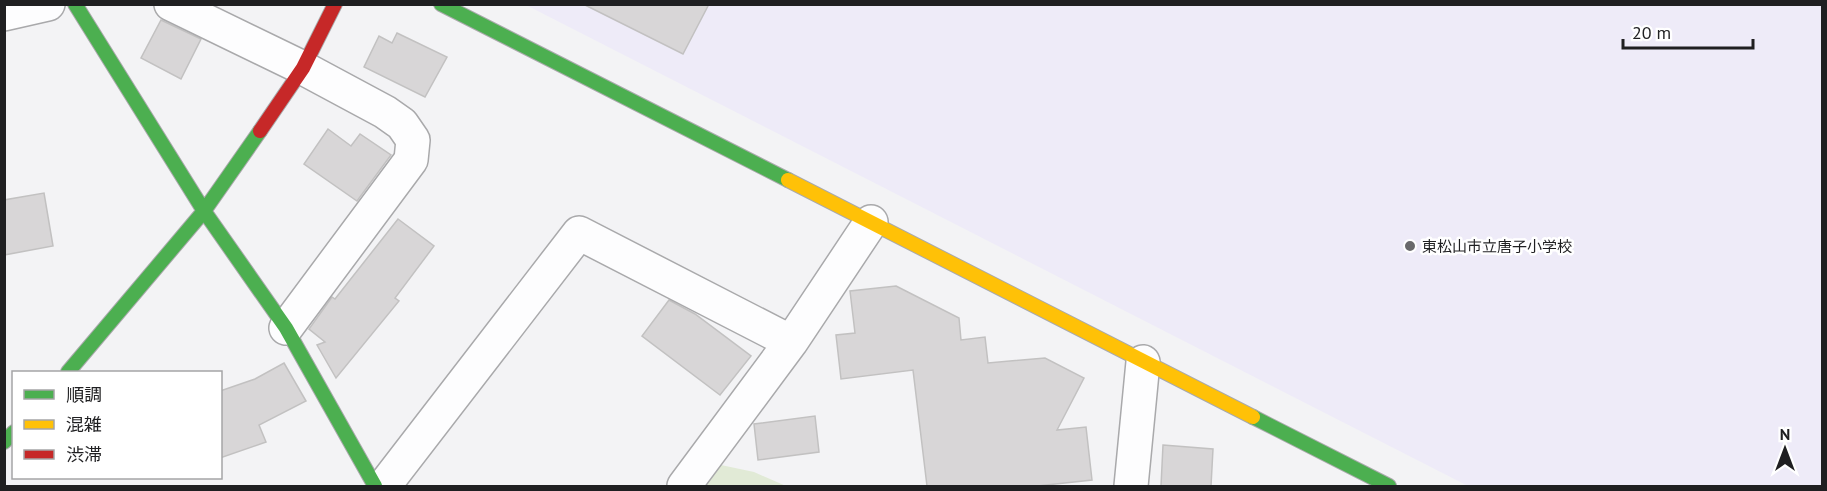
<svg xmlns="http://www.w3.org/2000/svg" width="1827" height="491" viewBox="0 0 1827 491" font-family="'PT Sans','Noto Sans JP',sans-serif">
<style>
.education{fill:#eeebf8}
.green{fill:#e1ead6}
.building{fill:#d8d6d7;stroke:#c2c1c1;stroke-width:1.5}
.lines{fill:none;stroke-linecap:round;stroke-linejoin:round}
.street-casing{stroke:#a9a9ab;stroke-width:36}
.fast-casing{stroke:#a9a9ab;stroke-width:16}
.slow-casing{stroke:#a9a9ab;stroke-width:16}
.jam-casing{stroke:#a9a9ab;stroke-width:16}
.street{stroke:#fdfdfe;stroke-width:33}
.fast{stroke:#4caf50;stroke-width:14}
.slow{stroke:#ffc107;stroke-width:14}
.jam{stroke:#c62828;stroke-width:14}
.poi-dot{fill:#69696b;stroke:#fff;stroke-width:2}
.labels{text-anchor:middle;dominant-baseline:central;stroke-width:5;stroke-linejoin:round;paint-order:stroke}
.poi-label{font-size:15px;fill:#1f1f21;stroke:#fff;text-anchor:start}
</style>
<rect width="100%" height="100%" fill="#f3f3f5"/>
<!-- education -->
<path class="education" d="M526,5H1822V486H1468Z"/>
<!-- green -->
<path class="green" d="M721,465L754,472L786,486H706Z"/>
<!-- building -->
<path class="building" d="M583,4H709L683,54Z
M161,20L201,39L181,79L141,58Z
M397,33L447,57L425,97L364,67L379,36L392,43Z
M328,129L351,146L360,134L391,155L357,201L304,164Z
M44,193L53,246L4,255V200Z
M398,219L434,246L395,298L399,301L336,378L317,345L325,342L309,329L332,297L335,299Z
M896,286L959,318L961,340L985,337L988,363L1045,358L1084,378L1057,430L1086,427L1092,480L1037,486H927L913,370L841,379L836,335L855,333L850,291Z
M669,300L695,314L751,356L720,395L642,336Z
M284,363L306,401L259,425L266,442L220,458V391L255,379Z
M815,416L819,452L758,460L754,424Z
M1163,445L1213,449L1211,486H1161Z"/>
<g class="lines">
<!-- street casing -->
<g class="street-casing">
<path id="street" d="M171,4L303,68L385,112L402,124L413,140L411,160L286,328
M4,14L48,4
M384,486L579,233L791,342
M684,486L791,342L871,222
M1131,486L1143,362"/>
</g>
<!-- fast casing -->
<g class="fast-casing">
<path id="fast" d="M75,4L204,211L286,328L375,486
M441,4L788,180
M68,372L204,211L260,131
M1253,417L1389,486
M4,442L14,432"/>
</g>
<!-- slow casing -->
<g class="slow-casing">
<path id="slow" d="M788,180L1253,417"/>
</g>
<!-- jam casing -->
<g class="jam-casing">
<path id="jam" d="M260,131L303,68L335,4"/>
</g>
<!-- street -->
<use href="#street" class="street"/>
<!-- fast -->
<use href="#fast" class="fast"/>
<!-- slow -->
<use href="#slow" class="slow"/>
<!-- jam -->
<use href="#jam" class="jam"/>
</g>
<!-- markers -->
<circle class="poi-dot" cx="1410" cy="246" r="6"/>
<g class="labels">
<!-- poi labels -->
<g class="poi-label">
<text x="1422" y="246">東松山市立唐子小学校</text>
</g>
</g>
<!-- border -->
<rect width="1827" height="491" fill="none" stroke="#1f1f21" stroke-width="12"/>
<!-- legend -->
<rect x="12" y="371" width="210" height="108" fill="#ffffff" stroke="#a5a5a6" stroke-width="1.5"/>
<rect x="24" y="390" width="30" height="9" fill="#4caf50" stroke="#a5a5a6" stroke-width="1.5"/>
<text x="66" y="401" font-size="18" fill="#1f1f21">順調</text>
<rect x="24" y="420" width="30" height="9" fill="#ffc107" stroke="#a5a5a6" stroke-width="1.5"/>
<text x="66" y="431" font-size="18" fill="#1f1f21">混雑</text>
<rect x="24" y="450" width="30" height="9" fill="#c62828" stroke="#a5a5a6" stroke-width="1.5"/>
<text x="66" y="461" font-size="18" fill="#1f1f21">渋滞</text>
<!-- north arrow -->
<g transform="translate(1785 449)" stroke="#ffffff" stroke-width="4.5" paint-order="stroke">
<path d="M0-4.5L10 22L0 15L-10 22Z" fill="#1f1f21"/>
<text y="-9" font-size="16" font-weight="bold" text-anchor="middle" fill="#1f1f21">N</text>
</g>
<!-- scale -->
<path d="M1623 39v9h130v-9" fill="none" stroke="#1f1f21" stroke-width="3"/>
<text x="1632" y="39" font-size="18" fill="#1f1f21" stroke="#ffffff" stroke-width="4.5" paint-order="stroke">20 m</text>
</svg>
